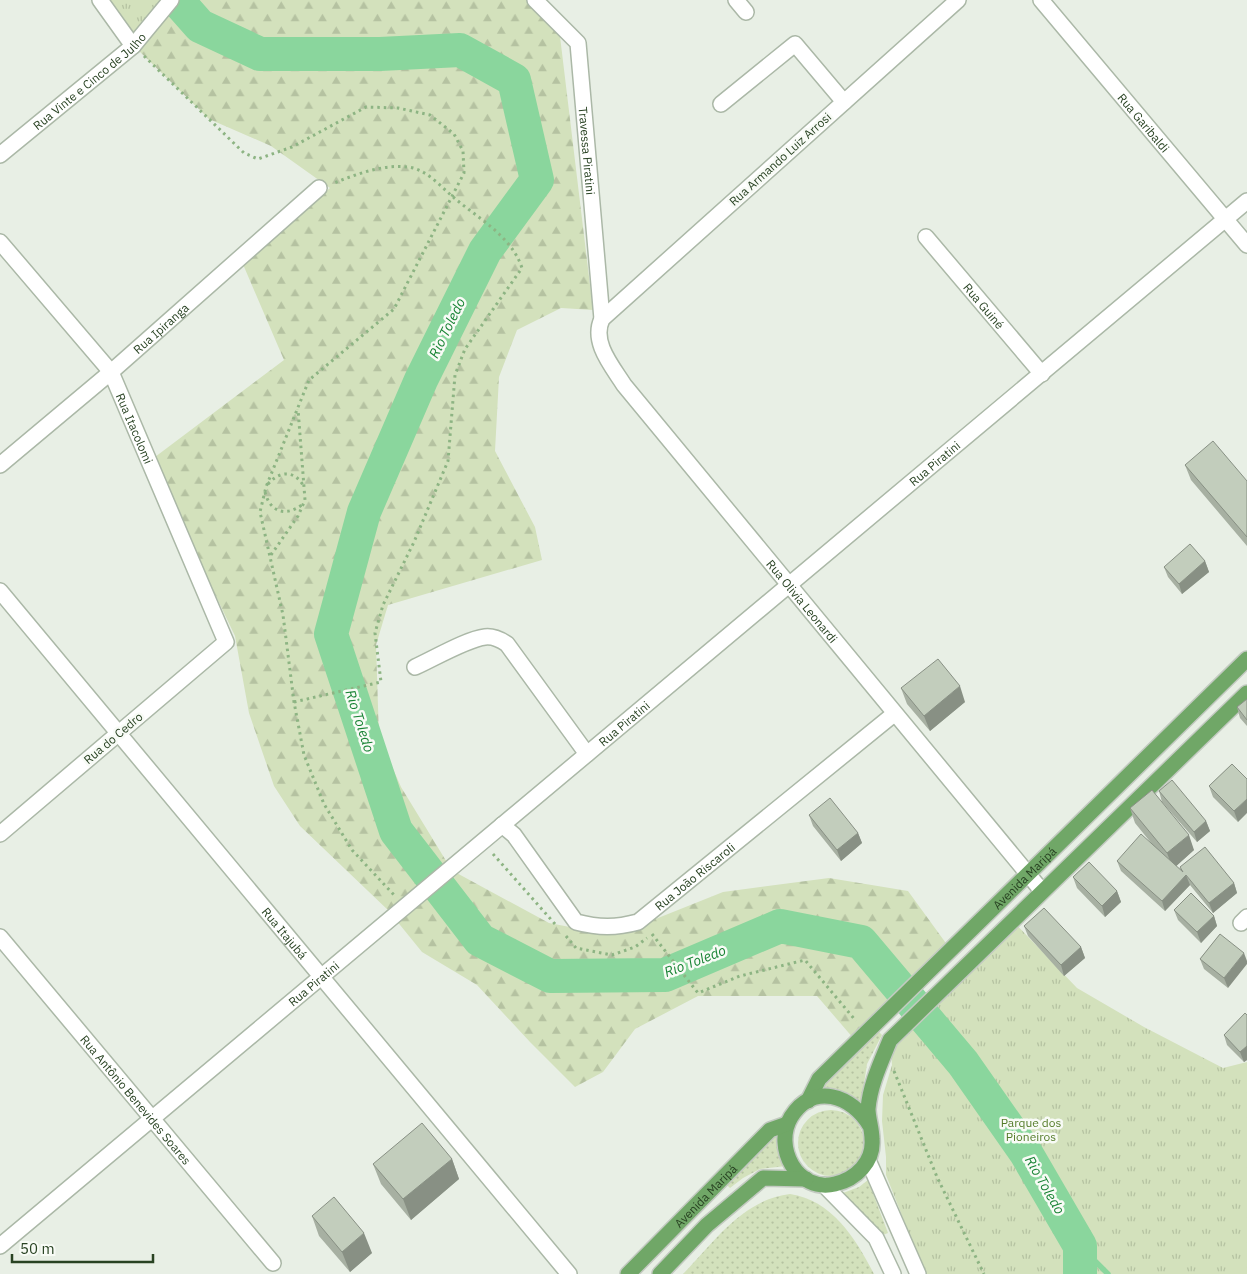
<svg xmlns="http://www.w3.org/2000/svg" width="1247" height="1274" viewBox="0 0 1247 1274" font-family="'IBM Plex Sans',sans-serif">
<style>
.grass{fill:url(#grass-dots)}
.forest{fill:url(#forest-firs)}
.park{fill:url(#park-tufts)}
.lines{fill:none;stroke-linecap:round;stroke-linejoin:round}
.stream{stroke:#8ad69d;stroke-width:5.5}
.river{stroke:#8ad69d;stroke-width:34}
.minor-casing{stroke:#abb8a7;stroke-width:18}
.major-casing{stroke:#c3cac1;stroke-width:18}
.path{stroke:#8db483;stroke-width:3;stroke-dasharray:2.5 4;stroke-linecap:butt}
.minor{stroke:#fff;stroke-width:15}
.major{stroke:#70a767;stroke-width:15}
.wall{fill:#a7b0a2}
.shaded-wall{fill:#889084}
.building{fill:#c2cdbc;stroke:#889084}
.labels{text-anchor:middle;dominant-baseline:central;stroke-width:5;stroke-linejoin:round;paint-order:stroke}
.street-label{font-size:12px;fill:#284222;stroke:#f8fbf6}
.park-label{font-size:12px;fill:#547c29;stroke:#f8fbf6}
.water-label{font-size:14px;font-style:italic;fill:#188334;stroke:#f8fbf6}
</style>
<defs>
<pattern id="grass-dots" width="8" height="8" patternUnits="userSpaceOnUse" patternTransform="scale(1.25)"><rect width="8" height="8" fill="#d3e1bc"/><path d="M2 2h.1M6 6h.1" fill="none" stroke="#b5c2a1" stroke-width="1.8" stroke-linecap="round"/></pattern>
<pattern id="forest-firs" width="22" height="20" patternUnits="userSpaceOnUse" patternTransform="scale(1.25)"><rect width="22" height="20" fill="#d3e1bc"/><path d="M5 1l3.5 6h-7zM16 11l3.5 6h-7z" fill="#b5c2a1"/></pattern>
<pattern id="park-tufts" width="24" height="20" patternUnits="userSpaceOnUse" patternTransform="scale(1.25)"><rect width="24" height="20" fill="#d3e1bc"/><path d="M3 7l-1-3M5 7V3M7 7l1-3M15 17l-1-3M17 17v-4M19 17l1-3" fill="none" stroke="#b5c2a1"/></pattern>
</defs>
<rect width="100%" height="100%" fill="#e8efe5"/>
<!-- grass -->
<path class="grass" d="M878,1031L882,1035L867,1064L861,1104L817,1094Z
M798 1143a33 33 0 1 1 66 0a33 33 0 1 1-66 0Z
M778,1132L786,1166L760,1169L743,1178L730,1188L726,1184Z
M868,1180L888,1233L883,1235L843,1193L859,1187Z
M790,1194C832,1200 856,1239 874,1274H683C713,1243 743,1199 790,1194Z"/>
<!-- forest -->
<path class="forest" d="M177,0H528L559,28L593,310L561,308L517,330L499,377L495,451L535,527L542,560L388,605L376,645L379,737L401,787L448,864L390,912L300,826L274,786L249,713L235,636L151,460L284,360L242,262L330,188L271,146L209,119L138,50Z
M453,871L549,923L575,928L638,926L723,892L829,878L908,891L948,946L854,1039L817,996H698L635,1029L603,1072L575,1087L530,1042L477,985L422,952L396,920Z"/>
<!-- park -->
<path class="park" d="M104,0H164L132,39Z
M1012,920L1077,988L1144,1027L1223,1068L1247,1062V1274H925L886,1175V1157L882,1121L883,1095L892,1065L890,1040Z"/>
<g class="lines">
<!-- stream -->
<path class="stream" d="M1080,1246L1108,1274"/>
<!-- river -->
<path class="river" d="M177,0L200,26L260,54H380L460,50L514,80L537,180L485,251L421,380L364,512L331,634L396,831L480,940L550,976L665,975L780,926L861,942L963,1063L1026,1153L1080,1246V1274"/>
<!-- minor casing -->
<g class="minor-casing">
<g id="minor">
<path d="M100,0L133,46"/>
<path id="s1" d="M535,0L578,43L602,319"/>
<path d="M736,0L746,12"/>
<path id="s2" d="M958,0L602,319C591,342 612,366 624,385L1042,891"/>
<path id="s3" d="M1041,0L1247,245"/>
<path d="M721,104L795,44L844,102"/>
<path id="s4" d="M0,155L133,46L171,0"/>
<path id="s5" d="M926,237L1042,374"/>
<path id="s6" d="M0,242L111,372L226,642L0,834"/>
<path id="s7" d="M0,465L111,372L319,188"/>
<path id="s8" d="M0,591L569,1274"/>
<path d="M415,667C433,659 467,639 485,637C493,636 501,640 507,644L587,754"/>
<path id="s9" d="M502,825L514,835L576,922C599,928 616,928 638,922L894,714"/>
<path d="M1241,923L1247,917"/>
<path id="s10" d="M0,937L273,1263"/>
<path d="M868,1160L918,1274"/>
<path d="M824,1185L876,1238L893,1274"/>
<path id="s11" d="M0,1246L1247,201"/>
</g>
</g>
<!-- major casing -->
<g class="major-casing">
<g id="major">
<path id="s12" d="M808,1101L819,1079L1247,659"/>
<path d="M870,1126C852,1095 813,1082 791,1117C773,1147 797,1193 835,1184C856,1179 874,1162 872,1139C872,1129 868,1118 868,1109C870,1085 881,1062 890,1040L1247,693"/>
<path id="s13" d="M628,1274L770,1130L787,1124"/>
<path d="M660,1274L707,1225L763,1178L806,1179"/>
</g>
</g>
<!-- path -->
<path class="path" d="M144,56L244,153L258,159L292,147L366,107L398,108L430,115L454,134L463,151L464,173L394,309L309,380L266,487L260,512L283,615L294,702L304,755L324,804L352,850L394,895
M268,484C279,471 294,470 303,485
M265,492C270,513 287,517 303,504
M271,555L298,516L305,500L298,409
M294,702L381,682L375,633L383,605L414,542L448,461L455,375L465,349L522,268C511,235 477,218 452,196C439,185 426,169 408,167C383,164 357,174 334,183
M493,854L555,924
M652,934L698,993L740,976L805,960L856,1021
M566,936L576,948L612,955L635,947L647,938
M894,1071L937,1177L984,1274"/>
<!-- minor -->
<use href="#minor" class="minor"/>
<!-- major -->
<use href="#major" class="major"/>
</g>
<!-- wall -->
<path class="wall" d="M1185,465L1247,481V546L1191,480Z
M1205,561L1209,572L1182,594L1168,577L1164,567Z
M901,688L965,702L930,731L907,704Z
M1247,699V726L1240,718L1237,707Z
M1232,764L1238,822L1213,797L1209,786Z
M1159,791L1206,821L1210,831L1197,842L1162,802Z
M1130,808L1194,850L1176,866L1181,870L1180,867L1234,883L1237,893L1213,913L1190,885L1165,911L1121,871L1117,861L1152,844L1135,823Z
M809,815L858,833L862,843L841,861L813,826Z
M1073,877L1117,891L1121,902L1105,917L1077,888Z
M1174,910L1214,916L1217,926L1201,943L1178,920Z
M1024,926L1081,947L1085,958L1064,976L1028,936Z
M1220,934L1228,988L1204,969L1200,959Z
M1247,1015V1060L1244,1062L1227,1045L1224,1035Z
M452,1159L459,1179L411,1220L381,1184L373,1164Z
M312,1216L372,1253L350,1272L319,1236Z"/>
<!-- shaded-wall -->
<path class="shaded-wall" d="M1205,561L1209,572L1182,594L1179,584Z
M960,686L965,702L930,731L924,716Z
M1247,799V813L1238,822L1234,811Z
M1206,821L1210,831L1197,842L1194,832Z
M858,833L862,843L841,861L837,850Z
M1189,835L1194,850L1173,869L1167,853Z
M1186,875L1190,885L1165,911L1162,901Z
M1234,883L1237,893L1213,913L1209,903Z
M1117,891L1121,902L1105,917L1102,906Z
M1214,916L1217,926L1201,943L1197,932Z
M1081,947L1085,958L1064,976L1061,965Z
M1244,953L1247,961V964L1228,988L1224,978Z
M1247,1046V1060L1244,1062L1240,1052Z
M452,1159L459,1179L411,1220L403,1199Z
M364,1233L372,1253L350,1272L342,1252Z"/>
<!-- building -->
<path class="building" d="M1213,441L1247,481V537L1185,465Z
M1190,544L1205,561L1179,584L1164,567Z
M938,659L960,686L924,716L901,688Z
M1247,699V720L1237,707Z
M1232,764L1247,779V799L1234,811L1209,786Z
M1172,780L1206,821L1194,832L1159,791Z
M1152,790L1189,835L1167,853L1130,808Z
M830,798L858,833L837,850L809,815Z
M1141,834L1183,872L1180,867L1205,847L1234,883L1209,903L1186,875L1162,901L1117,861Z
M1089,862L1117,891L1102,906L1073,877Z
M1191,893L1214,916L1197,932L1174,910Z
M1044,908L1081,947L1061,965L1024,926Z
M1220,934L1244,953L1224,978L1200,959Z
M1245,1013L1247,1015V1046L1240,1052L1224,1035Z
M422,1123L452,1159L403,1199L373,1164Z
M334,1197L364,1233L342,1252L312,1216Z"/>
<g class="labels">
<!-- street labels -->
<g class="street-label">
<text stroke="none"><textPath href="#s4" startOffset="116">Rua Vinte e Cinco de Julho</textPath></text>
<text stroke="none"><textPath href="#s3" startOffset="160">Rua Garibaldi</textPath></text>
<text stroke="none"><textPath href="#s1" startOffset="169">Travessa Piratini</textPath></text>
<text transform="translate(780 159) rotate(-42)">Rua Armando Luiz Arrosi</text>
<text stroke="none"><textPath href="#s5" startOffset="90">Rua Guiné</textPath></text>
<text stroke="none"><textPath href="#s7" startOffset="211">Rua Ipiranga</textPath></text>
<text stroke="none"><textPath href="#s6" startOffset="232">Rua Itacolomi</textPath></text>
<text stroke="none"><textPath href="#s11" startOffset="1219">Rua Piratini</textPath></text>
<text stroke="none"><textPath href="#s2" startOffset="831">Rua Olivia Leonardi</textPath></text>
<text stroke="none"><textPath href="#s11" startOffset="814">Rua Piratini</textPath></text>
<text transform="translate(113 738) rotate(-40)">Rua do Cedro</text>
<text stroke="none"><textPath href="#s9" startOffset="258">Rua João Riscaroli</textPath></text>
<text stroke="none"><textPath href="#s12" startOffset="312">Avenida Maripá</textPath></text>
<text stroke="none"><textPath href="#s8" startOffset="445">Rua Itajubá</textPath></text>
<text stroke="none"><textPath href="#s11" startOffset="409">Rua Piratini</textPath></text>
<text stroke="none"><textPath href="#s10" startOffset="212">Rua Antônio Benevides Soares</textPath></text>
<text stroke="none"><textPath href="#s13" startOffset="110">Avenida Maripá</textPath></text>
</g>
<!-- park labels -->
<g class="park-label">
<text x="1031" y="1122">Parque dos<tspan x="1031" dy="14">Pioneiros</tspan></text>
</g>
<!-- water labels -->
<g class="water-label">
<text transform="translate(447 328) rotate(-64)">Rio Toledo</text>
<text transform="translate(360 721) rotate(72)">Rio Toledo</text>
<text transform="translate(695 961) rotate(-21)">Rio Toledo</text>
<text transform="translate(1045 1185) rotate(60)">Rio Toledo</text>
</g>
</g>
<!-- scale -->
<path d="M12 1254v8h141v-8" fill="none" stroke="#284222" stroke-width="2.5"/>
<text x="20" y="1254" font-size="15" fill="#284222" stroke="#f8fbf6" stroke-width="4" paint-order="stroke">50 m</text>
</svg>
